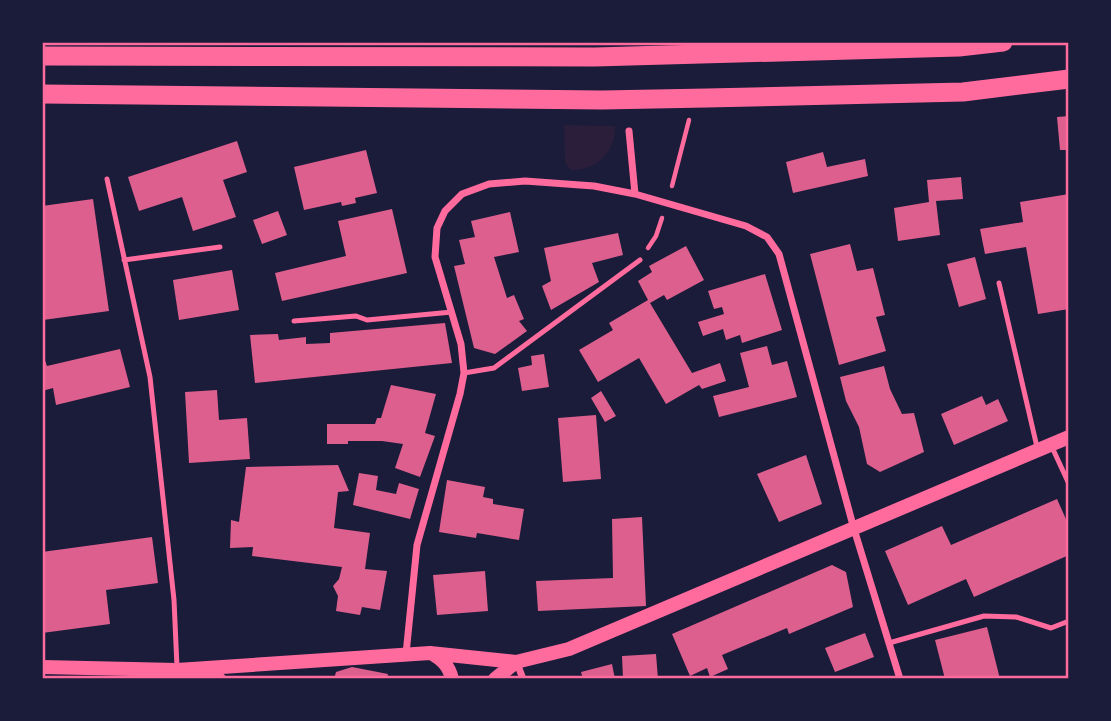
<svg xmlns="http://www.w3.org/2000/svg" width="1111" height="721" viewBox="0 0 1111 721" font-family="'Asap Condensed',sans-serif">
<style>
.green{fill:#2a1e3b}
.building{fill:#dd5f8e}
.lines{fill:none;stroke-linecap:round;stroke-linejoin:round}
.path{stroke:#ff6b9d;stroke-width:4.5}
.service{stroke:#ff6b9d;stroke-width:5}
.minor{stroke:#ff6b9d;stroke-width:7}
.secondary{stroke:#ff6b9d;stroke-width:14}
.trunk{stroke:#ff6b9d;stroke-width:19}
.neatline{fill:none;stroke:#ff6b9d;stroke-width:2.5}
</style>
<rect width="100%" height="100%" fill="#1b1b3a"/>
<!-- green -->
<path class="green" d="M564,125L615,126C616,151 597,171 571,170L565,163Z"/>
<!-- building -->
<path class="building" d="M1069,116V150H1060L1057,117Z
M237,141L247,172L223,180L236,217L193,231L182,197L139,211L128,177Z
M366,150L377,193L355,198L356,203L342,206L341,202L304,210L294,167Z
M823,152L827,167L865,159L868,176L793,193L786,162Z
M961,177L963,199L936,201L940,235L898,241L894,208L929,202L927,180Z
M1069,194V309L1038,314L1026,247L985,254L980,229L1023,222L1020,202Z
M93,199L109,311L43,320L42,206Z
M392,209L407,273L282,301L275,273L346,256L338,221Z
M278,211L287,235L262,244L253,220Z
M510,212L519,252L494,257L507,298L514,295L524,319L519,321L527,331L495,354L474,348L454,266L465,264L459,240L475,237L471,221Z
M618,233L623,255L592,263L599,282L551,310L542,286L551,281L544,248Z
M850,244L857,271L873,268L885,315L876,317L886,351L839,365L810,254Z
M686,246L704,280L667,300L664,295L650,303L692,373L720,363L726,381L702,389L699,385L666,404L639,358L598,382L579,350L613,330L609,323L648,300L638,281L652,272L649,266Z
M975,257L986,299L959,307L947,264Z
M232,270L239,310L179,320L173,280Z
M765,274L782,330L742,343L740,335L726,340L723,329L703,336L698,322L724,314L722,307L714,309L708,291Z
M445,323L452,363L255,383L250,335L278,334L279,340L306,337V344L330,343V333Z
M767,346L772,365L787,361L797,397L719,417L713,396L749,387L740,353Z
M120,349L130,387L56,405L53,388L42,391V352L47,366Z
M544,354L549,387L522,391L518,368L532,365L531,356Z
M884,366L890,389L902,414L914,413L924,452L880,472L867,464L859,427L846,401L840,377Z
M391,385L436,394L425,433L435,436L420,477L395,468L403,444L382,441H348V444H327V424H375L377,418H381Z
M217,390L219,420L247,418L250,459L189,463L185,392Z
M601,391L616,416L605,422L591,398Z
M982,396L986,405L998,399L1008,421L954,445L941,414Z
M596,415L601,479L563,482L558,418Z
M806,455L822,504L779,522L757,474Z
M338,465L349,491L338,492L334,528L370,533L365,569L387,571L380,610L362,607L360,615L336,611L338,596L333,586L339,579L342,567L252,556L253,547L230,548L231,520L239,522L246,467Z
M359,473L378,476L376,490L396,494L399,483L419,489L410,519L353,505Z
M447,480L485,487L483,497L493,499V504L524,509L519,540L477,533L476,538L439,532Z
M1057,499L1069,526V555L974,597L966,579L908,605L885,551L942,526L951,545Z
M642,517L646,606L538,611L536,581L613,578L612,519Z
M152,537L158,583L106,590L110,624L42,633V552Z
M832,565L846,572L853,607L789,634L787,628L722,655L728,669L710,677L707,668L690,676L672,634Z
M485,571L488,611L437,615L433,575Z
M987,627L1000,679H945L935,640Z
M865,633L874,657L835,672L825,648Z
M656,654L658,679H623L622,656Z
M612,664L615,679H583L581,672Z
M352,667L388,674L387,679H334L336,672Z"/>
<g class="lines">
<!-- path -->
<path class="path" d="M672,186L689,120
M648,248L656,236L662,218"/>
<!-- service -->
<path class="service" d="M107,179L150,377L174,600L177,667
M124,260L220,247
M999,283L1037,447
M294,321L356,316L367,320L452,312
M464,373L494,368L640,260
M1051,445L1069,484
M889,643L984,616L1016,617L1051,628L1069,621"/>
<!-- minor -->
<path class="minor" d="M629,131L635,194
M406,654L417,545L460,394L464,373L461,344L435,257L437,228L445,211L462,194L489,184L525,181L594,186L635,194L746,226L767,237L779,254L854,529L900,679
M517,663L523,679"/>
<!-- secondary -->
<path class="secondary" d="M431,653C443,660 449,666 452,679
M42,667L177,670L430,653L516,662
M196,674L219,679
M495,679L516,662L569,649L1069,437"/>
<!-- trunk -->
<path class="trunk" d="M42,56L595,57L959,47L1003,42
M42,94L602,100L707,98L963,92L1069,79"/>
</g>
<!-- border -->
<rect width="1111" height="721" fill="none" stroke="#1b1b3a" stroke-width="88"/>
<rect x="44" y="44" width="1023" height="633" class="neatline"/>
</svg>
